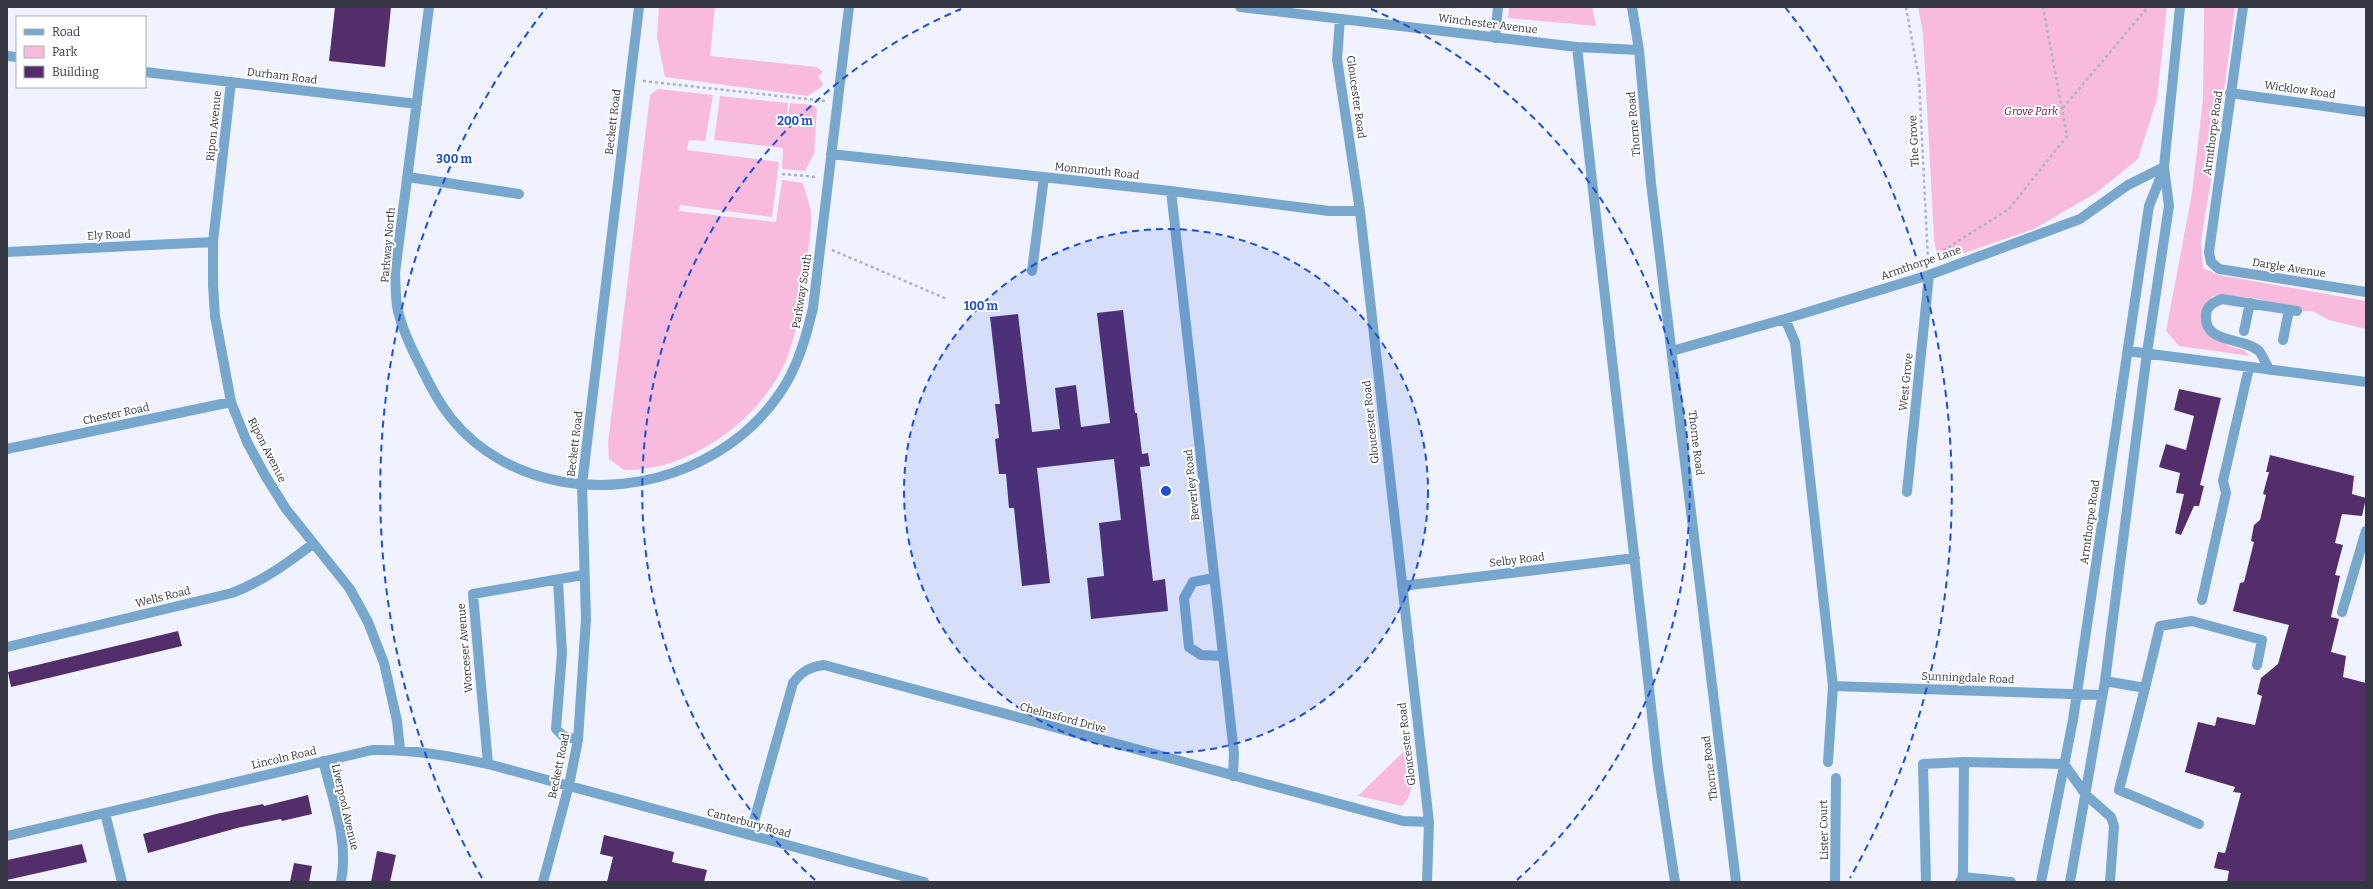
<svg xmlns="http://www.w3.org/2000/svg" width="2373" height="889" viewBox="0 0 2373 889" font-family="Bitter,serif">
<style>
.green{fill:#f8bbdd}
.building{fill:#532e6b}
.lines{fill:none;stroke-linecap:round;stroke-linejoin:round}
.path{stroke:#b0b3bf;stroke-width:2.5;stroke-dasharray:3 3;stroke-linecap:butt}
.minor{stroke:#77a7cc;stroke-width:10}
.ring{fill:none;stroke:#1d4ed8;stroke-width:2;stroke-dasharray:7 5}
.labels{text-anchor:middle;dominant-baseline:central;stroke-width:4;stroke-linejoin:round;paint-order:stroke}
.street-label{font-size:11px;fill:#343642;stroke:#fff}
.park-label{font-size:11px;font-style:italic;fill:#6a104d;stroke:#fff}
.centre{fill:#1d4ed8;stroke:#fff;stroke-width:2}
.ring-label{font-size:12px;text-anchor:middle;font-weight:bold;fill:#1d4ed8;stroke:#fff;stroke-width:4;stroke-linejoin:round;paint-order:stroke}
</style>
<rect width="100%" height="100%" fill="#f0f3ff"/>
<!-- green -->
<path class="green" d="M659,7H715L710,56L817,67L823,72L818,76L823,84L822,87L807,96L665,77L657,37Z
M1509,7H1592L1596,26L1508,18Z
M1918,7H2167L2157,99L2138,159L2096,193L2034,229L1938,262L1934,238L1923,33Z
M2204,7H2235L2217,143L2201,241L2203,268L2219,275L2366,301V329L2329,320L2312,311H2297L2259,299L2226,295L2212,296L2209,307L2210,330L2229,346L2244,350L2250,356L2179,346L2166,331L2192,193L2203,99Z
M658,89L713,95L705,141L689,140L687,150L779,162L772,217L680,205L679,211L776,222L782,180L803,183C805,193 811,205 811,215C812,233 807,252 806,269C802,300 798,329 787,358C763,418 690,472 624,470L609,459L608,443L650,95Z
M720,96L788,103L785,134L790,103L813,105L817,109L814,154L805,171L782,169L783,148L714,140Z
M1406,749C1409,768 1418,791 1402,806L1358,796Z"/>
<!-- building -->
<path class="building" d="M335,7H391L385,67L329,61Z
M1123,310L1135,413H1137L1142,454L1148,453L1150,466L1140,467L1153,581L1165,579L1168,611L1091,619L1087,578L1104,576L1099,523L1121,520L1114,459L1037,468L1050,583L1022,586L1014,508H1009L1006,474H999L995,439L999,438L995,404H1000L990,317L1018,314L1032,432L1060,429L1055,388L1076,385L1081,427L1110,423L1097,313Z
M2179,389L2221,398L2200,485L2204,486L2199,506H2194L2181,535L2175,533L2184,494L2176,493L2180,473L2159,467L2166,444L2186,450L2194,416L2174,410Z
M2270,455L2354,476L2352,494L2366,498L2362,516L2342,514L2335,543L2343,545L2335,575L2340,576L2331,617L2339,619L2331,652L2346,656L2343,677L2366,683V882H2227L2229,871L2214,868L2218,852L2225,853L2241,793L2233,792L2235,787L2185,772L2198,722L2215,726L2217,717L2255,725L2262,696L2257,694L2261,678L2278,664L2289,625L2233,611L2240,583L2244,582L2254,542L2251,541L2254,525L2260,520L2266,495L2263,494L2269,472H2266Z
M178,631L182,646L11,687L8,672Z
M308,795L312,814L282,821L281,819L237,828L148,853L143,834L216,814L263,804L264,806Z
M604,835L674,852L672,862L707,870L704,882H607L613,857L600,854Z
M82,844L87,862L7,880V860Z
M377,851L396,855L390,882H371Z
M294,863L312,866L309,882H290Z"/>
<g class="lines">
<!-- path -->
<path class="path" d="M1906,7L1919,79L1928,260
M643,81L825,101
M2063,108L2148,7
M782,174L816,177
M832,250L947,299
M1928,260L2009,209L2067,136L2043,7"/>
<!-- minor -->
<path class="minor" d="M429,7L395,273C396,285 395,299 398,311C403,332 412,350 422,369C430,386 439,403 451,418C507,488 609,501 688,467C725,451 757,427 780,393C798,367 806,337 813,308L849,7
M1240,7L1577,47L1639,50
M1632,7L1639,50L1651,183L1736,882
M2243,7L2209,252L2211,262L2219,269L2366,292
M1340,19L1337,59L1360,211L1429,822
M1495,38L1498,7
M1577,47L1658,769L1675,882
M7,56L17,57
M145,72L417,104
M231,82L213,242V285L215,316L231,402L247,442L266,477L286,509L350,589L368,622L384,663L397,721L400,749
M2230,93L2366,112
M831,154L1171,191L1329,211H1360
M408,177L519,194
M1171,191L1234,753L1233,776
M7,252L213,242
M1032,271L1044,177
M1785,319L1795,342L1833,686L1828,762
M2244,331L2250,303
M2283,340L2289,310
M1672,351L1785,319L1929,275L2080,219L2128,185L2164,167
M2128,351L2366,382
M2270,370C2266,365 2263,356 2259,351C2244,337 2204,344 2206,316C2206,306 2214,302 2222,299L2297,311
M7,449L231,402
M1907,492L1929,275
M1214,578L1193,582L1184,598L1189,647L1201,655L1223,656
M558,580L562,653L556,729L563,736L578,740
M1402,586L1635,558
M2202,600L2226,493L2223,481L2249,368
M2342,612L2366,531
M7,647L232,593C263,581 286,564 313,544
M2105,681L2145,688L2119,790L2199,824
M1833,686L2102,695
M2145,688L2160,626L2192,621L2262,640L2257,665
M323,761C333,800 349,841 341,882
M488,764L473,594L583,575
M105,813L122,882
M750,835L793,683C802,671 810,667 824,665L1403,821L1429,822L1427,882
M7,836L372,750C412,749 449,756 488,764L924,882
M1963,877L1964,762
M543,882L569,785L578,740L586,619L582,485L639,7
M1835,882L1836,778
M1926,882L1923,764L1964,762L2064,764L2086,795L2111,817L2114,826L2110,882
M1960,882L1963,877L2011,882
M2041,882L2073,720L2149,206L2164,169
M2070,882L2105,681L2147,353L2169,206L2164,167L2180,7"/>
</g>
<!-- distance rings -->
<circle cx="1166" cy="491" r="262" fill="#1d4ed8" fill-opacity=".12"/>
<g class="ring">
<circle cx="1166" cy="491" r="262"/>
<path d="M815 880A524 524 0 0 1 961 9M1371 9A524 524 0 0 1 1517 880"/>
<path d="M482 878A786 786 0 0 1 547 7M1785 7A786 786 0 0 1 1850 878"/>
</g>
<g class="labels">
<!-- street labels -->
<g class="street-label">
<text transform="translate(1488 24) rotate(7)">Winchester Avenue</text>
<text transform="translate(282 76) rotate(7)">Durham Road</text>
<text transform="translate(2300 90) rotate(8)">Wicklow Road</text>
<text transform="translate(1356 97) rotate(82)">Gloucester Road</text>
<text transform="translate(613 122) rotate(-83)">Beckett Road</text>
<text transform="translate(1634 124) rotate(-95)">Thorne Road</text>
<text transform="translate(214 126) rotate(-84)">Ripon Avenue</text>
<text transform="translate(2213 133) rotate(-82)">Armthorpe Road</text>
<text transform="translate(1914 141) rotate(-93)">The Grove</text>
<text transform="translate(1097 171) rotate(6)">Monmouth Road</text>
<text transform="translate(109 235) rotate(-3)">Ely Road</text>
<text transform="translate(388 245) rotate(-85)">Parkway North</text>
<text transform="translate(1921 263) rotate(-19)">Armthorpe Lane</text>
<text transform="translate(2289 268) rotate(9)">Dargle Avenue</text>
<text transform="translate(802 291) rotate(-81)">Parkway South</text>
<text transform="translate(1906 382) rotate(-84)">West Grove</text>
<text transform="translate(116 414) rotate(-12)">Chester Road</text>
<text transform="translate(1371 422) rotate(-96)">Gloucester Road</text>
<text transform="translate(1696 443) rotate(83)">Thorne Road</text>
<text transform="translate(575 444) rotate(-83)">Beckett Road</text>
<text transform="translate(267 450) rotate(63)">Ripon Avenue</text>
<text transform="translate(1192 485) rotate(-96)">Beverley Road</text>
<text transform="translate(2090 522) rotate(-82)">Armthorpe Road</text>
<text transform="translate(1517 560) rotate(-7)">Selby Road</text>
<text transform="translate(163 597) rotate(-14)">Wells Road</text>
<text transform="translate(465 648) rotate(-95)">Worceser Avenue</text>
<text transform="translate(1968 678) rotate(2)">Sunningdale Road</text>
<text transform="translate(1063 718) rotate(15)">Chelmsford Drive</text>
<text transform="translate(1407 744) rotate(-97)">Gloucester Road</text>
<text transform="translate(284 758) rotate(-13)">Lincoln Road</text>
<text transform="translate(559 766) rotate(-78)">Beckett Road</text>
<text transform="translate(1710 768) rotate(-97)">Thorne Road</text>
<text transform="translate(345 807) rotate(77)">Liverpool Avenue</text>
<text transform="translate(749 823) rotate(15)">Canterbury Road</text>
<text transform="translate(1824 830) rotate(-91)">Lister Court</text>
</g>
<!-- park labels -->
<g class="park-label">
<text x="2031" y="111">Grove Park</text>
</g>
</g>
<circle cx="1166" cy="491" r="6" class="centre"/>
<g class="ring-label">
<text x="795" y="125">200 m</text>
<text x="454" y="163">300 m</text>
<text x="981" y="310">100 m</text>
</g>
<!-- border -->
<rect width="2373" height="889" fill="none" stroke="#343642" stroke-width="16"/>
<!-- legend -->
<rect x="16" y="16" width="130" height="72" fill="#ffffff" stroke="#aeafb3"/>
<rect x="24" y="29" width="20" height="6" fill="#77a7cc" stroke="#aeafb3"/>
<text x="52" y="36" font-size="12" fill="#343642">Road</text>
<rect x="24" y="46" width="20" height="12" fill="#f8bbdd" stroke="#aeafb3"/>
<text x="52" y="56" font-size="12" fill="#343642">Park</text>
<rect x="24" y="66" width="20" height="12" fill="#532e6b" stroke="#aeafb3"/>
<text x="52" y="76" font-size="12" fill="#343642">Building</text>
</svg>
